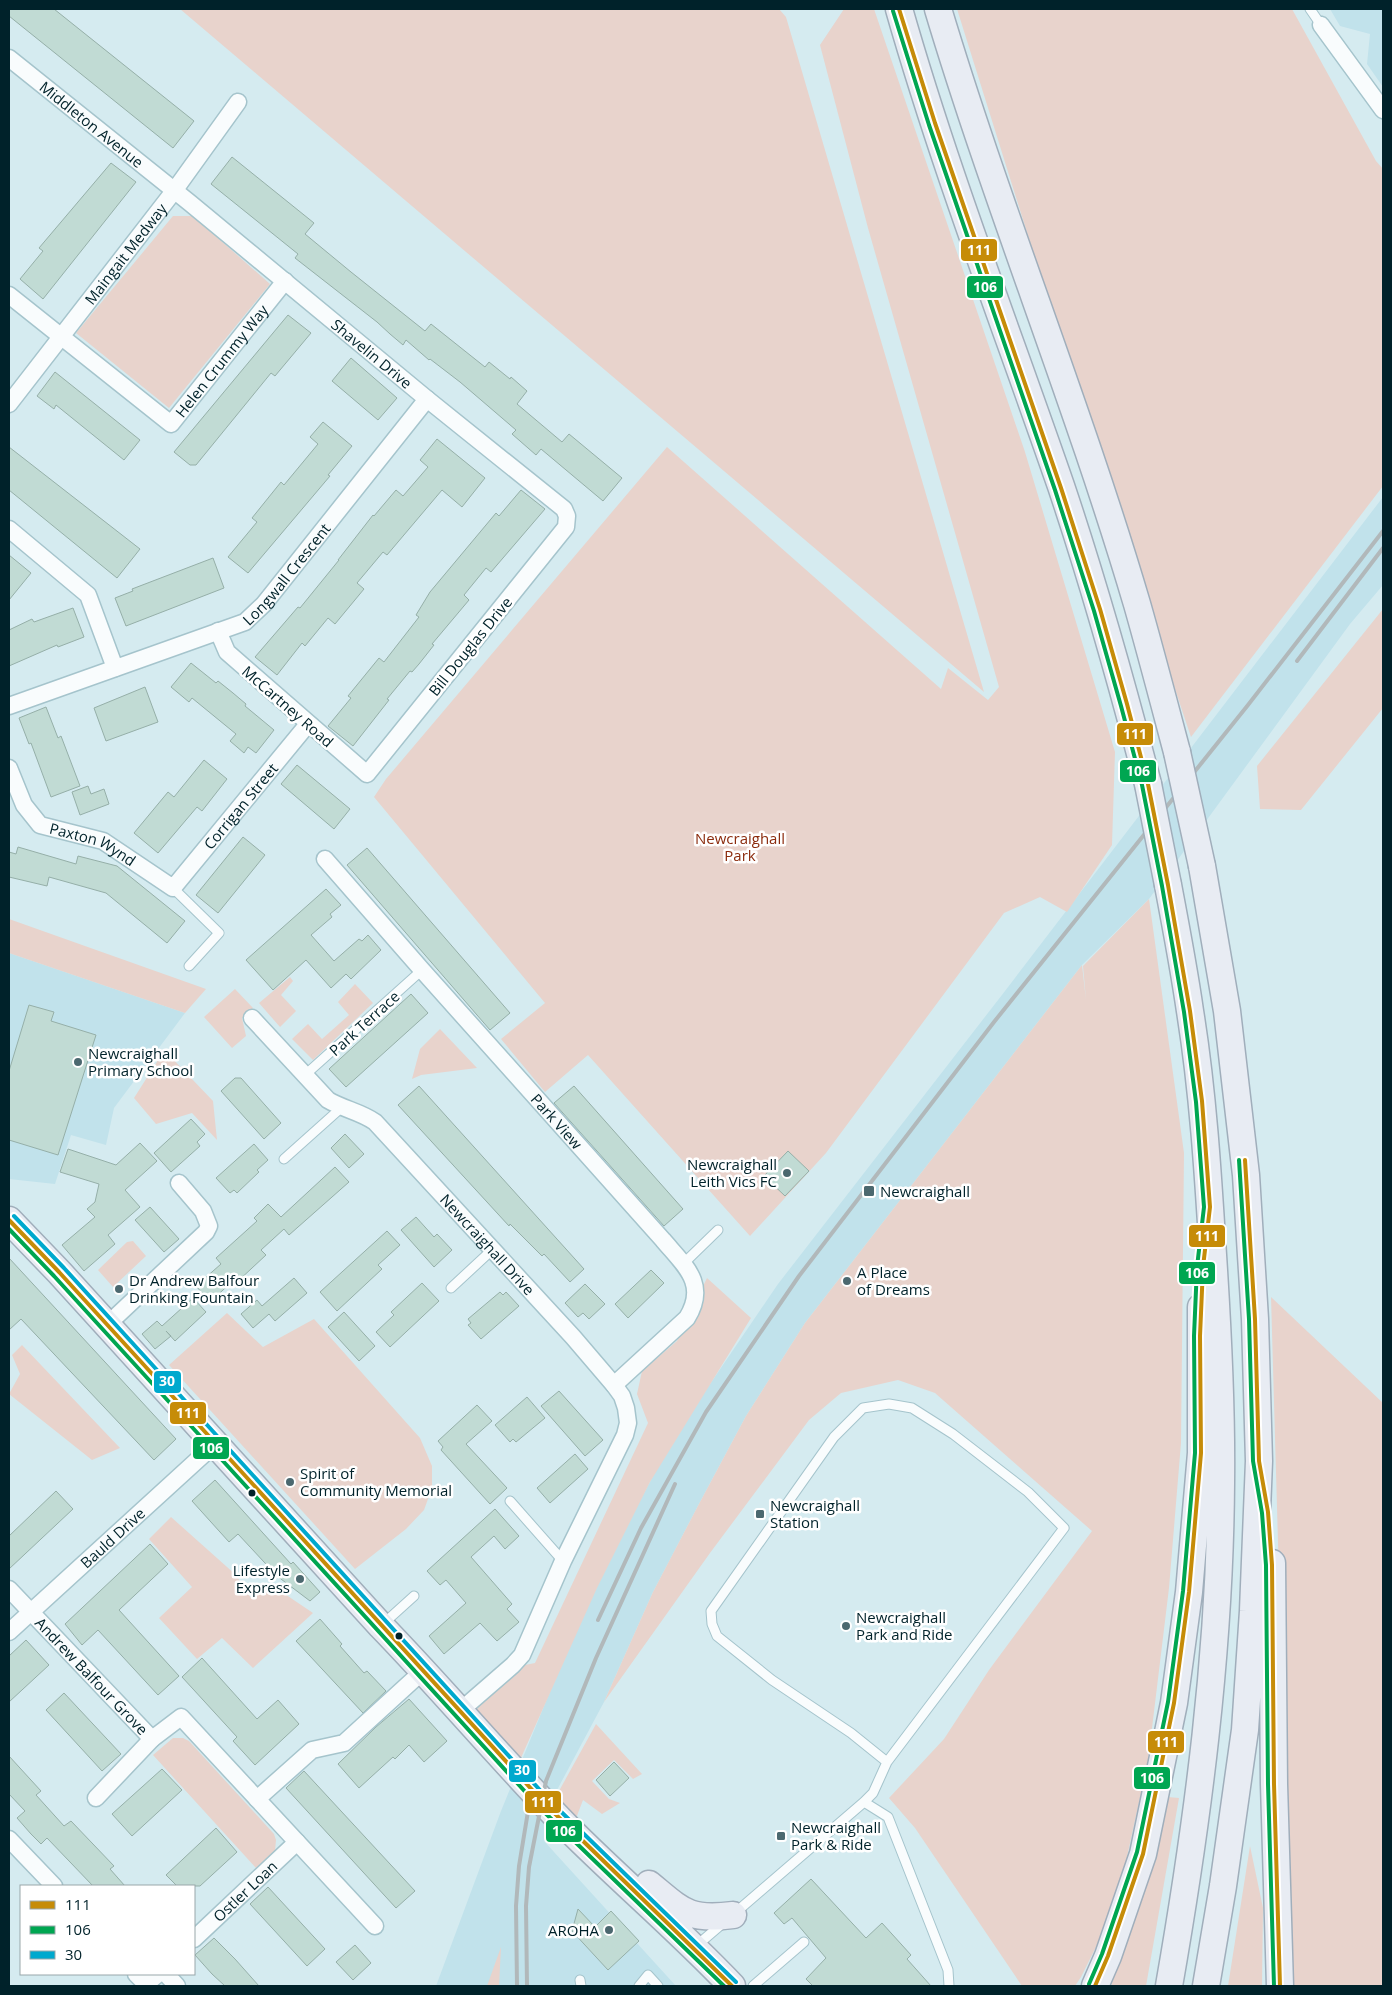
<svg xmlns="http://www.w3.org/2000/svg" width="1392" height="1995" viewBox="0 0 1392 1995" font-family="'Open Sans',sans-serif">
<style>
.built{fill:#c1e2eb}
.green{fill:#e8d3cc}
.building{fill:#c1dbd4;stroke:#95afa8}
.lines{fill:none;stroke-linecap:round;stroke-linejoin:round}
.service-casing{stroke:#a5c4cc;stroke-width:11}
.minor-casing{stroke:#a5c4cc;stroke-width:19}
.primary-casing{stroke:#a0aebb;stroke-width:29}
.service{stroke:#f9fcfd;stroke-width:9}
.minor{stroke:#f9fcfd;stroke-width:16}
.primary{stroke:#e8ecf3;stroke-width:26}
.rail{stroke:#b1b8ba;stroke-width:4}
.primary-bridge-casing{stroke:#a0aebb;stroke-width:29;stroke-linecap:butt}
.primary-bridge{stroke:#e8ecf3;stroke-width:26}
.bus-1-casing{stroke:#fff;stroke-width:8}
.bus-2-casing{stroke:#fff;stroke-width:8}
.bus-3-casing{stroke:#fff;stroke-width:8}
.bus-1{stroke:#c68c08;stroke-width:4}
.bus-2{stroke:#00a651;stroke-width:4}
.bus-3{stroke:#00a9ce;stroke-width:4}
.poi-dot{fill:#4b686f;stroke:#fff;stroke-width:2}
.bus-dot{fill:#00222a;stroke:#fff;stroke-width:2}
.labels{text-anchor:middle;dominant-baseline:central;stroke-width:5;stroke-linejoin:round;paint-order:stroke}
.street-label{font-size:15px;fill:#00222a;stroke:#fff}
.park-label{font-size:15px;fill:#8b2b0d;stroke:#fff}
.poi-label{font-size:15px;fill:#00222a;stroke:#fff;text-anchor:start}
.line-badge{stroke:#fff;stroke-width:2}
.badge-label{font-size:14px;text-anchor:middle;font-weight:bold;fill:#fff}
</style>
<rect width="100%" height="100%" fill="#d5ebf0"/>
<!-- built -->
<path class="built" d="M1330,9H1383V87L1367,64L1370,34L1340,26Z
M1383,497V585L1350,624L1149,899L1082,965L805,1323L746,1416L700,1502L653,1592L604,1702L557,1790L544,1841L676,1986H436L501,1811L590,1594L674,1437L778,1284L1005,991Z
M9,953L185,1013L114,1108L106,1145L71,1135L55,1184L9,1179Z"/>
<!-- green -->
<path class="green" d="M180,9H779L786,17L984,692Z
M844,9H874L1025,452L1115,752L1112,845L1067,912L1040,897L1004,913L826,1153L750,1236L588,1055L545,1092L501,1039L545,1003L374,797L386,779L667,447L941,689L948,668L988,700L999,687L868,228L820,45Z
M957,9H1292L1376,161L1383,169V486L1191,737L1093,443Z
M173,216H193L270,284L169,408L76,333Z
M1383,609V708L1301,810L1260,809L1257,766Z
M1149,899L1184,1153L1181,1443L1169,1588L1148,1761L1116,1907L1081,1977L1075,1986H1022L915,1828L889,1798L944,1739L989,1670L1092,1531L935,1393L898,1380L841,1393L809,1420L710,1553L604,1702L653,1592L700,1502L746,1416L805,1323L1082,965L1086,1000L1083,966Z
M9,919L206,989L185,1013L9,953Z
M290,977L293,981L281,995L296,1011L280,1027L259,1003Z
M355,984L373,1003L313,1060L292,1039L308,1024L322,1039L349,1015L338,1002Z
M235,989L253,1008L242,1018L246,1036L232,1048L204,1017Z
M440,1029L477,1068L421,1075L412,1079L420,1049Z
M160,1057H171L213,1101L217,1140L192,1113L156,1124L134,1098Z
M133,1241L146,1256L113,1287L98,1270L127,1242Z
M707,1278L751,1318L650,1482L597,1588L520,1760L480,1720L475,1699L515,1667L535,1663L648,1423L637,1394L642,1371L677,1341Z
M1271,1297L1383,1403V1986H1293L1287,1857Z
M227,1313L263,1347L314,1319L420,1438L432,1466V1488L424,1510L406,1529L355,1569L169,1365Z
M22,1345L120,1448L92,1460L9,1394L20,1374L12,1355Z
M171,1517L236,1575L251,1598L273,1586L313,1613L253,1668L222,1638L197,1659L159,1618L192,1587L149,1539Z
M596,1724L642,1774L633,1779L614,1760L592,1781L609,1799L620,1803L602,1814L583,1800L575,1821L556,1801L559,1791Z
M173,1738H183L189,1741L274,1834L276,1840L275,1851L256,1868L153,1755Z
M1168,1797L1179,1798L1146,1986H1111L1136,1916Z
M1250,1846L1263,1908L1262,1986H1228Z
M501,1947L499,1986H487Z"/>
<!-- building -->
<path class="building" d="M9,9H54L194,121L173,148L9,16Z
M232,157L314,223L305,234L351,272L425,331L431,324L485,367L489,362L510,379L511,377L527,391L517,404L562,442L569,434L622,478L603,501L541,449L536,455L512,434L516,430L460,382L430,359L429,360L406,340L403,345L390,334L377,322L295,258L298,254L211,184Z
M111,163L136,182L43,299L20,279L43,251L39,248Z
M288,315L311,333L275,376L271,373L196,465H190L174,452Z
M351,358L397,398L378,420L332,381Z
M55,372L140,440L124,460L56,405L54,409L37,396Z
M323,422L352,446L328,475L330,476L248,573L228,557L257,522L252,518L281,482L284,485L318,444L310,437Z
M437,439L485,478L462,507L442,490L387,555L383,552L357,583L364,589L335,624L328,618L305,646L302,643L277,675L255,657L298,607L300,608L339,560H338L373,515L374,516L396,490L403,496L428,467L420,460Z
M9,447L140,549L117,578L9,490Z
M521,490L545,509L491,572L486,568L464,595L469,600L432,644L434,645L419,664L412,672L410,671L387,699L389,700L353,746L328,726L351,698L348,696L379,658L384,662L419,617L416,615L430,592L496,513L499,516Z
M9,555L31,573L9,600Z
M213,558L224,588L126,626L115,598L133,591L132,589Z
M73,608L84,637L58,647L57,645L9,666V630L32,619L34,622Z
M191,663L216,683L218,681L233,693L246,704L245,706L274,730L256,753L248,747L244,753L230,741L236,734L192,698L189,702L171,687Z
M145,687L158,722L106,741L94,708Z
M46,707L58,738L61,736L80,786L51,797L31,743L29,744L19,718Z
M204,760L227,779L202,811L197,807L158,853L134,833L168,792L174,797Z
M297,765L350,809L334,829L281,784Z
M88,786L91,794L104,789L109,804L80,815L72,792Z
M243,837L265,855L218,913L196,895Z
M18,847L76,864L78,856L117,866L185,921L167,943L106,893L49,877L47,886L9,877V852L16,854Z
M367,848L510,1013L490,1030L347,865Z
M326,889L341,905L330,914L332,917L311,935L334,961L359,939L362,941L368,935L381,950L351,979L346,974L331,988L306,960L273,990L246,960Z
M411,994L428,1013L346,1087L329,1069Z
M29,1005L54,1012L51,1021L96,1035L58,1155L9,1140V1071Z
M235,1078H241L281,1123L264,1139L221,1091Z
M419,1086L584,1269L570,1282L544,1254L542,1256L510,1224L509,1226L398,1105Z
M574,1086L683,1209L664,1226L554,1103Z
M191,1119L205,1134L197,1142L200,1146L171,1172L154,1153Z
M345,1134L364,1154L349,1168L331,1148Z
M140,1143L157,1161L125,1190L140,1207L108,1235L115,1244L84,1271L62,1245L95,1217L87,1209L95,1202L99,1184L60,1172L68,1149L116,1165Z
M254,1144L268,1160L257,1170L259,1172L237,1193L234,1190L230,1193L216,1178Z
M788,1151L809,1171L785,1196L764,1176Z
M335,1167L349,1182L289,1235L284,1229L261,1250L266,1255L237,1282L235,1279L210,1302L196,1286L221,1264L216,1258L257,1221L254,1218L268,1204L281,1217Z
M150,1207L179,1239L164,1252L135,1220Z
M416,1217L434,1237L437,1234L452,1250L434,1267L401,1230Z
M387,1231L400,1245L378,1265L382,1269L337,1311L320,1292Z
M9,1258L176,1439L154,1460L21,1319L9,1330Z
M651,1270L664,1283L628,1318L615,1304Z
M294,1278L307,1293L275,1321L269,1314L253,1328L241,1314L257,1300L262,1306Z
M422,1283L439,1301L390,1347L376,1332L394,1315L391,1312Z
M585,1284L605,1304L589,1319L583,1313L578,1317L565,1303Z
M500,1292L503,1295L506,1292L519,1306L481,1339L468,1325L471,1323L468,1319Z
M193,1298L206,1312L175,1341L166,1331L171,1336L155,1349L142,1334L157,1321L162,1326Z
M344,1312L375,1346L359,1361L328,1327Z
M559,1391L603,1440L585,1456L541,1406Z
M527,1397L545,1418L516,1442L513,1439L510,1442L495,1425Z
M477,1405L492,1421L466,1444L507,1488L490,1504L441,1450L443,1447L438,1441Z
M575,1454L588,1469L550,1503L537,1488Z
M215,1480L291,1564L293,1562L320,1592L310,1601L277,1576L238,1534L229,1542L192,1501Z
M56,1491L73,1509L9,1569V1536Z
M495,1509L519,1536L505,1549L494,1536L471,1557L512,1604L507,1609L519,1622L497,1641L480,1623L444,1654L429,1636L466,1603L446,1580L440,1585L427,1571Z
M150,1544L168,1564L119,1610L179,1676L158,1695L98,1630L82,1645L65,1624Z
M320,1619L342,1644L340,1646L364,1673L367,1671L386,1691L363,1713L296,1641Z
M26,1640L49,1665L9,1702V1656Z
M202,1658L257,1719L278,1700L299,1724L255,1765L233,1741L237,1737L182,1677Z
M64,1693L121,1754L102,1771L46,1710Z
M409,1699L447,1741L424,1762L409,1745L395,1759L393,1757L359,1788L338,1764L376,1727Z
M9,1756L41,1791L36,1795L64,1826L71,1821L114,1866L110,1869L125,1886H93L47,1838L41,1844L31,1834L17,1818L25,1811L9,1794Z
M614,1762L629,1778L610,1796L596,1780Z
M162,1769L182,1790L132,1836L112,1814Z
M304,1771L415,1891L396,1908L286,1788Z
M216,1828L237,1852L200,1886H177L166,1875Z
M811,1879L866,1938L882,1923L911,1955L907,1959L931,1986H813L806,1979L826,1958L792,1918L784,1924L774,1913Z
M268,1887L325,1949L307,1966L250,1904Z
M578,1909L595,1927L611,1911L639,1941L608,1970L572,1931Z
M214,1938L235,1959L259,1986H225L212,1974L195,1955Z
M355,1945L371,1963L353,1980L336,1962Z"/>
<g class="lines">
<!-- service casing -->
<g class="service-casing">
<path id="service" d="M1310,9L1321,25
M173,888L219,933L189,966
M305,1075L422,970
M284,1159L341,1108
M683,1264L718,1230
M451,1288L493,1249
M889,1404L912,1408L953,1434L1028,1492L1064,1528L887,1762L851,1733L772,1680L717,1636L712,1624L711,1611L834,1437L863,1408Z
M510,1501L563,1561
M383,1624L414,1596
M864,1802L888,1817L948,1970L949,1986
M735,1913L864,1802L873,1793L887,1762
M695,1947L723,1923
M580,1980L581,1986
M639,1986L648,1975L658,1986
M753,1986L804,1942"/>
</g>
<!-- minor casing -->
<g class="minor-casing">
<g id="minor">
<path d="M1321,25L1383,110"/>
<path id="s1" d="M9,58L190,203L427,399L564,509L567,516L566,527L367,774L227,652L218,631"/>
<path id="s2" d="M9,295L171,424L285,281"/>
<path id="s3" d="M9,404L174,191L238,102"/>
<path d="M9,529L88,595L115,668"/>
<path id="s4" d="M9,706L245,622L264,604L427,399"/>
<path id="s5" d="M9,768L24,805L40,825L103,841L173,888L308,724"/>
<path id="s6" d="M325,859L422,970L663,1240C685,1266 708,1284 687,1318L614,1385"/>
<path id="s7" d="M252,1018L328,1100C343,1109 361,1112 375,1122L573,1337L614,1385L622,1396L626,1408L628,1423L625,1435L563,1561L522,1655L513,1665L460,1711"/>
<path d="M107,1325L206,1232L209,1226L203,1211L179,1183"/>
<path id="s8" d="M9,1589L152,1739L181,1717L375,1926"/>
<path id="s9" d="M9,1632L215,1444"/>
<path d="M96,1798L152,1739"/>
<path d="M257,1799L312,1750L344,1743L424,1670"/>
<path d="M9,1839L54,1886"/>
<path id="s10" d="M194,1939L297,1842"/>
<path d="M136,1974L146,1984L158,1974"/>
<path d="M166,1974L177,1986"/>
</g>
</g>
<!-- primary casing -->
<g class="primary-casing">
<path id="primary" d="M899,9C945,170 1006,327 1061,486C1094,584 1122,684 1148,784
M938,9C998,209 1078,404 1137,604C1151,653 1164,703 1177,752
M1202,866L1227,1011L1246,1175L1255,1319L1259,1461L1253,1611L1245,1730L1223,1886L1206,1986
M1168,885C1176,927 1184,969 1190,1011C1203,1092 1208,1174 1213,1255C1218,1331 1222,1407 1221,1483C1220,1652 1198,1820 1169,1986
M9,1220L59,1272L381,1626C445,1692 504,1763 569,1829C622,1882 680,1931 732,1986
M1272,1563L1274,1784L1280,1986
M649,1884C682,1911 688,1921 733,1915
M1095,1986L1108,1956L1143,1854L1174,1703L1189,1592L1201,1453V1307"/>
</g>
<!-- service -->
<use href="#service" class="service"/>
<!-- minor -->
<use href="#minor" class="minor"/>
<!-- primary -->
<use href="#primary" class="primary"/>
<!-- rail -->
<path class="rail" d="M1297,661L1383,548
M598,1620L641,1528L706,1412L799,1276L994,1022L1248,705L1383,531
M517,1986L516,1906L519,1866L534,1775
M527,1986L526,1906L529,1867L546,1781L596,1658L675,1484"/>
<!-- primary-bridge casing -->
<g class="primary-bridge-casing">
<path id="primary-bridge" d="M1177,752L1202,866
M1148,784L1168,885"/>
</g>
<!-- primary-bridge -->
<use href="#primary-bridge" class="primary-bridge"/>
<!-- bus-1 casing -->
<g class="bus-1-casing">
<path id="bus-1" d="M899,9L935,123L1061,488L1100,609L1127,704L1148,784L1168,885L1190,1011L1202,1101L1210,1207L1203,1267L1200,1336L1201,1453L1189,1592L1174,1703L1143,1854L1108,1956L1095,1986
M1245,1160L1255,1319L1259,1461L1268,1512L1272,1565L1274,1784L1280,1986
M9,1220L59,1272L545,1804L732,1986"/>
</g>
<!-- bus-2 casing -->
<g class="bus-2-casing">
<path id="bus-2" d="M893,11L929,125L1055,490L1094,611L1121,706L1142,785L1162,886L1184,1012L1196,1102L1204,1207L1197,1267L1194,1336L1195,1453L1183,1591L1168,1702L1137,1852L1102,1954L1089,1984
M1239,1160L1249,1319L1253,1461L1262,1513L1266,1565L1268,1784L1274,1986
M9,1229L54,1276L540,1808L724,1986"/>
</g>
<!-- bus-3 casing -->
<g class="bus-3-casing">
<path id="bus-3" d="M14,1216L64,1268L549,1800L736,1982"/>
</g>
<!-- bus-1 -->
<use href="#bus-1" class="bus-1"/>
<!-- bus-2 -->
<use href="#bus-2" class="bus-2"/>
<!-- bus-3 -->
<use href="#bus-3" class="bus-3"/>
</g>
<!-- markers -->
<g class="poi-dot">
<circle cx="78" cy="1062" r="5"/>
<circle cx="787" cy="1173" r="5"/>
<rect x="863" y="1185" width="12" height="12" rx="2.5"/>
<circle cx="847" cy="1281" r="5"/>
<circle cx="119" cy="1289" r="5"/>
<circle cx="290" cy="1482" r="5"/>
<rect x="755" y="1509" width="10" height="10" rx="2.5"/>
<circle cx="300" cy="1579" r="5"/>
<circle cx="846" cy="1626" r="5"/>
<rect x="776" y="1831" width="10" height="10" rx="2.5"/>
<circle cx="609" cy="1930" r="5"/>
</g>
<g class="bus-dot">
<circle cx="252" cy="1493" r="4.5"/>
<circle cx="399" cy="1636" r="4.5"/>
</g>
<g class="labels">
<!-- street labels -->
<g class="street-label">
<text stroke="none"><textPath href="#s1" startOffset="106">Middleton Avenue</textPath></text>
<text stroke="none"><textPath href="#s3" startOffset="190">Maingait Medway</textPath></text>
<text stroke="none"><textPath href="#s1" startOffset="468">Shavelin Drive</textPath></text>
<text stroke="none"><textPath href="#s2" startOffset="288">Helen Crummy Way</textPath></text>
<text stroke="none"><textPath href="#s4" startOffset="314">Longwall Crescent</textPath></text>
<text transform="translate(470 646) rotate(-51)">Bill Douglas Drive</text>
<text transform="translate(288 706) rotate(41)">McCartney Road</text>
<text stroke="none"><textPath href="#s5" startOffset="321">Corrigan Street</textPath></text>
<text stroke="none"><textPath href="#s5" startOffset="122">Paxton Wynd</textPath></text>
<text transform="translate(364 1023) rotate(-42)">Park Terrace</text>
<text stroke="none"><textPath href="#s6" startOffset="350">Park View</textPath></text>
<text stroke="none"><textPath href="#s7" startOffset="330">Newcraighall Drive</textPath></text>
<text stroke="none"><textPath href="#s9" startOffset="140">Bauld Drive</textPath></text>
<text stroke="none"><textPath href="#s8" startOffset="120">Andrew Balfour Grove</textPath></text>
<text stroke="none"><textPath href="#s10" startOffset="70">Ostler Loan</textPath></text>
</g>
<!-- park labels -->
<g class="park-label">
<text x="740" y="838">Newcraighall<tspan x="740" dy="17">Park</tspan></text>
</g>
<!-- poi labels -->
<g class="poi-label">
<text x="88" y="1053">Newcraighall<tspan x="88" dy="17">Primary School</tspan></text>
<text x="777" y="1164" text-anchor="end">Newcraighall<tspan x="777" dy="17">Leith Vics FC</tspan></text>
<text x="880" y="1191">Newcraighall</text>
<text x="857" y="1272">A Place<tspan x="857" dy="17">of Dreams</tspan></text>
<text x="129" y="1280">Dr Andrew Balfour<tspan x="129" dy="17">Drinking Fountain</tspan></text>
<text x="300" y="1473">Spirit of<tspan x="300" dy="17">Community Memorial</tspan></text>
<text x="770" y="1505">Newcraighall<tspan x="770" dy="17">Station</tspan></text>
<text x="290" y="1570" text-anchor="end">Lifestyle<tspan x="290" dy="17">Express</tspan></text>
<text x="856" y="1617">Newcraighall<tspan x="856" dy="17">Park and Ride</tspan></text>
<text x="791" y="1827">Newcraighall<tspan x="791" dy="17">Park &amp; Ride</tspan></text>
<text x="599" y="1930" text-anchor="end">AROHA</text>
</g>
</g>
<g class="line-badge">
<rect x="960" y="238" width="38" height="24" rx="5" fill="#c68c08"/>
<rect x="966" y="275" width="38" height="24" rx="5" fill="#00a651"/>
<rect x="1116" y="722" width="38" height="24" rx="5" fill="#c68c08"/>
<rect x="1119" y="759" width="38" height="24" rx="5" fill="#00a651"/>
<rect x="1188" y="1224" width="38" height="24" rx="5" fill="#c68c08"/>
<rect x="1178" y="1261" width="38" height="24" rx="5" fill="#00a651"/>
<rect x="153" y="1370" width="29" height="24" rx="5" fill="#00a9ce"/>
<rect x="169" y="1401" width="38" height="24" rx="5" fill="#c68c08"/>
<rect x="192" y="1436" width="38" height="24" rx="5" fill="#00a651"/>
<rect x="1147" y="1730" width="38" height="24" rx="5" fill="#c68c08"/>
<rect x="508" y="1759" width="29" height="24" rx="5" fill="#00a9ce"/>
<rect x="1133" y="1766" width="38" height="24" rx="5" fill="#00a651"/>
<rect x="524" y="1790" width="38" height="24" rx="5" fill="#c68c08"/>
<rect x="545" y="1819" width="38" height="24" rx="5" fill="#00a651"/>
</g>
<g class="badge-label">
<text x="979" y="255">111</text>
<text x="985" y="292">106</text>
<text x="1135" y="739">111</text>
<text x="1138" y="776">106</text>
<text x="1207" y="1241">111</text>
<text x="1197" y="1278">106</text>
<text x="167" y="1386">30</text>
<text x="188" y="1418">111</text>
<text x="211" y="1453">106</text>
<text x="1166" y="1747">111</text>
<text x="522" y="1775">30</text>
<text x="1152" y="1783">106</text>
<text x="543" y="1807">111</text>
<text x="564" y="1836">106</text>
</g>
<!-- border -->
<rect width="1392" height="1995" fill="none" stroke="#00222a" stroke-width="20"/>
<!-- legend -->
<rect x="20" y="1885" width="175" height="90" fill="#ffffff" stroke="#99a7aa"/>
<rect x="30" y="1901" width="25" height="8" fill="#c68c08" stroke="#99a7aa"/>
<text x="65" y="1910" font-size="15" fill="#00222a">111</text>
<rect x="30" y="1926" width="25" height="8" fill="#00a651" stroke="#99a7aa"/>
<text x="65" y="1935" font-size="15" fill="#00222a">106</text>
<rect x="30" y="1951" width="25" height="8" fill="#00a9ce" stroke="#99a7aa"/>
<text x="65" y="1960" font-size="15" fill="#00222a">30</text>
</svg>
